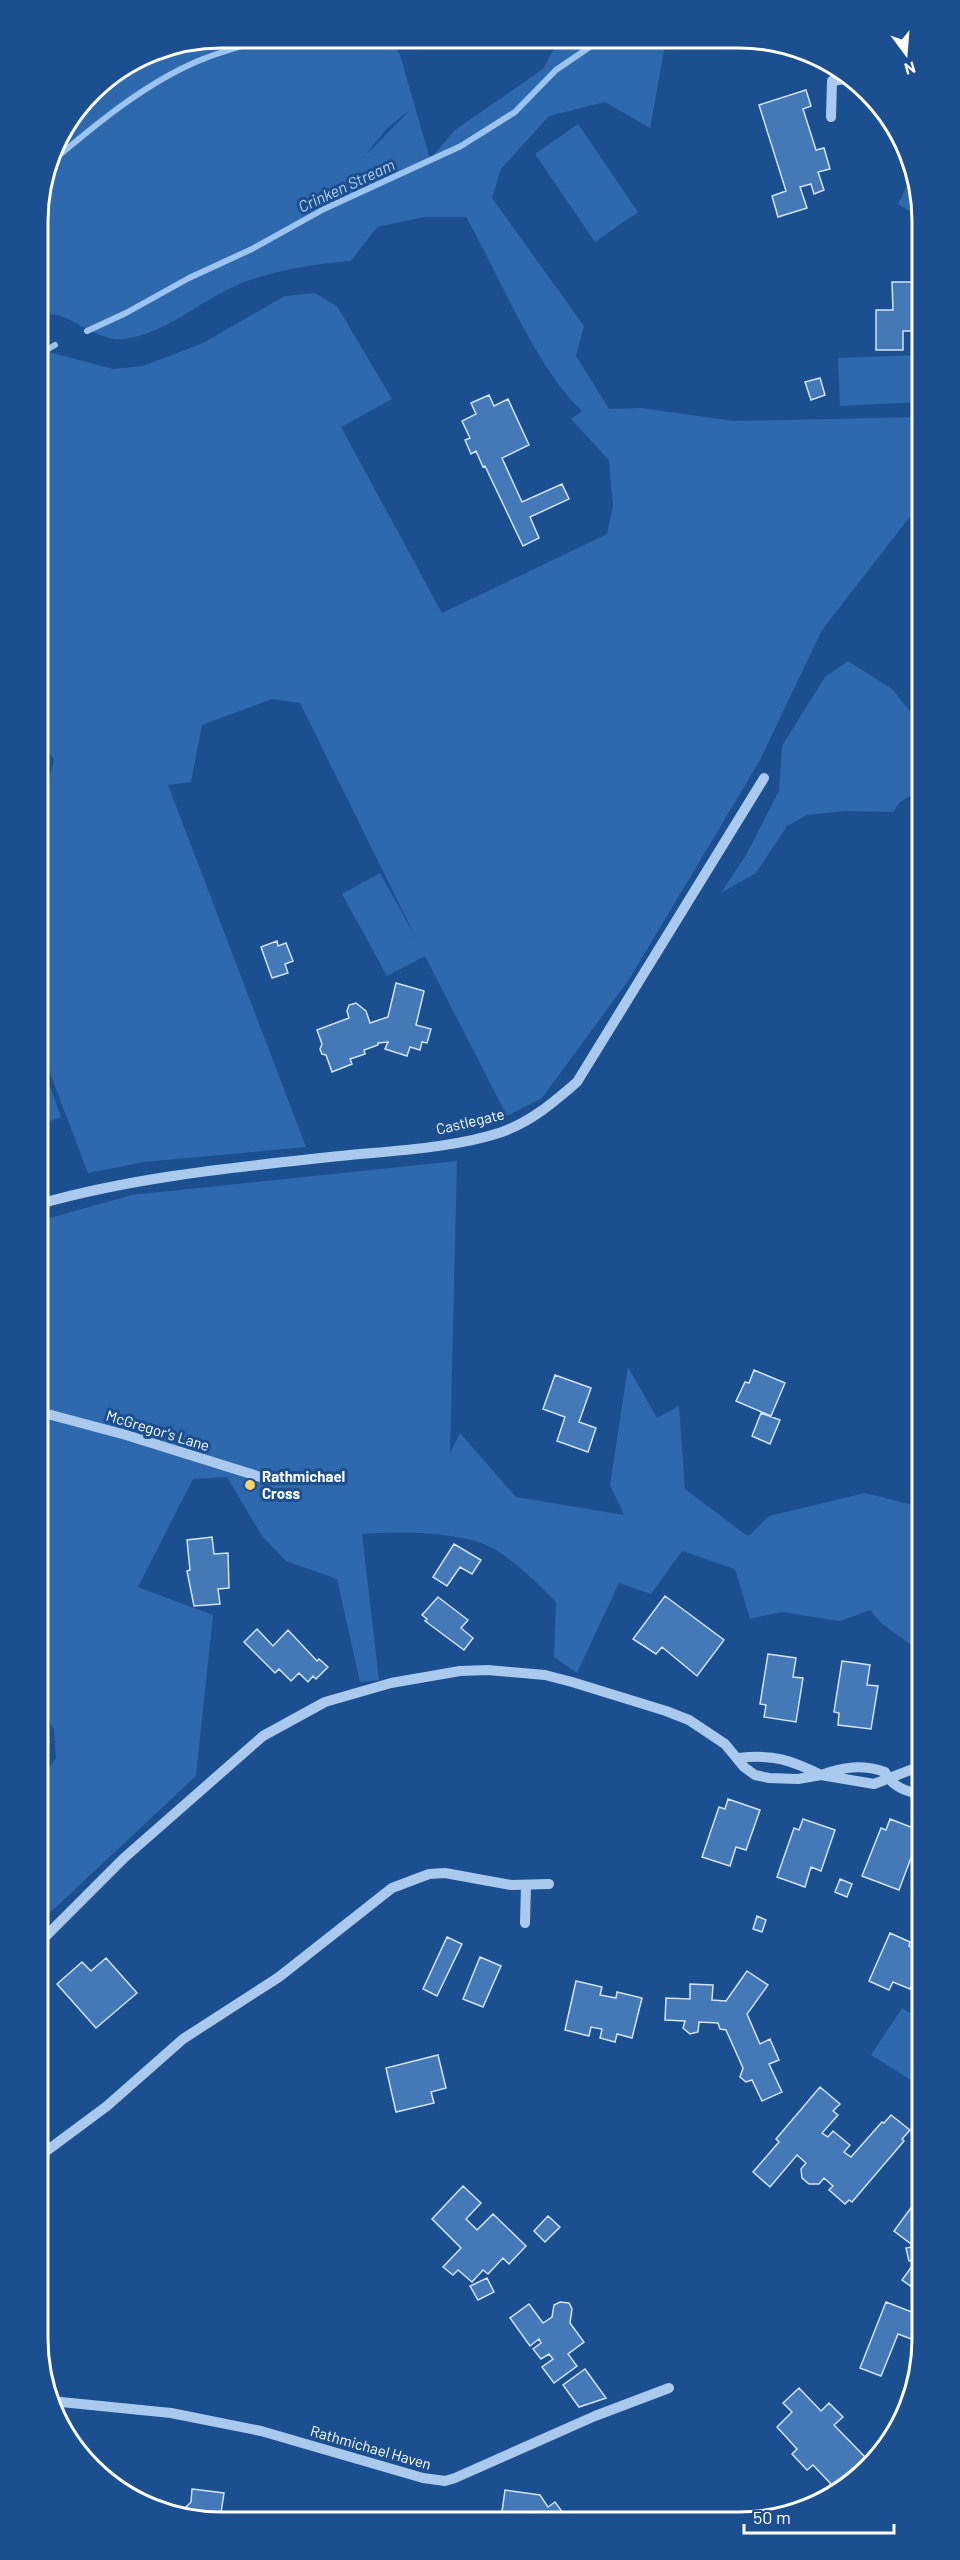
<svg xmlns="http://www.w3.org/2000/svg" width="960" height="2560" viewBox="0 0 960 2560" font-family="Barlow,sans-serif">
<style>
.green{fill:#2e69ad;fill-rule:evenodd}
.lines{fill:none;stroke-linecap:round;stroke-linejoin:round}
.stream{stroke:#9cc4f0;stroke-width:6}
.building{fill:#4478b7;stroke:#cfe3fa;stroke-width:1.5}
.minor{stroke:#a9c9ee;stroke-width:10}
.poi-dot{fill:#ffd166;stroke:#1b4f8f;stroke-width:2}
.labels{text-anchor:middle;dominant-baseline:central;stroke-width:6;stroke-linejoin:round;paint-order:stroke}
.street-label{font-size:15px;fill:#fff;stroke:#1b4f8f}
.poi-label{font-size:15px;font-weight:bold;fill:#fff;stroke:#1b4f8f;text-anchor:start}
.water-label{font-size:16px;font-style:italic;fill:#b5d3f5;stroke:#1b4f8f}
.rim{fill:none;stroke:#fff;stroke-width:3}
</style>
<rect width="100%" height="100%" fill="#1b4f8f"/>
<!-- green -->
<path class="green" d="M238,38L391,39L400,55L430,159L455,130L543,69L559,40H666L650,128L605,102L549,116L501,169L492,198L584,326L576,356L609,409L641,408L734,421L919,417V505L822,630L759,762L628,981L542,1098L507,1116L425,956L387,976L342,894L380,873L417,940L300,703L272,699L202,725L191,782L168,785L306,1147L144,1162L88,1173L39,1044V793L47,787L54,760L39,736L38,355L45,351L113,369L143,366L203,343L285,296L315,293L337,306L392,399L341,427L442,613L607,534L613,506L609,460L571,419L582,411C534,365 500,276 466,217H425L377,227L351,261C318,263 265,272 235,286C197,303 167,333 124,339C104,342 79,323 61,316C54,314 45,314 38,313V208L57,139L100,83L151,51L198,42L199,46ZM410,110L368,153H367L387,128Z
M578,124L638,212L595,242L535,154Z
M914,171L919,185V217L898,204Z
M919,355V402L840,406L838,358Z
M848,661L892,689L917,720H920V790L900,802L893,812L846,811L807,815L787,826L756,873L721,893L746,855L779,791L782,746L825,677Z
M39,1056L61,1117L39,1125Z
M457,1161L450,1454L460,1433L516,1497L624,1515L610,1485L628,1367L657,1418L679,1406L685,1489L746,1535H750L769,1516L865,1493L921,1507V1652L881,1623L870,1610L840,1621L781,1612L750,1619L735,1569L682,1551L651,1594L619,1583L577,1673L554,1657L556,1602C537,1583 507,1552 481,1543C444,1531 401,1532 362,1534L379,1680L360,1682L337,1579L286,1561L262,1536L227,1477L193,1479L138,1587L213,1615L196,1776L40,1922V1780L56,1758L54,1729L40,1707L39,1221L132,1195Z
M902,2008L922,2021V2087L871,2055Z"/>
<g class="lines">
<!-- stream -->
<path class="stream" d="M50,163C95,125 144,84 198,61C222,51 248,44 273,38
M87,331L126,313L189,278L252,249L324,209L461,146L515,112L556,70L600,40
M38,355L55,345"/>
</g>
<!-- building -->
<path class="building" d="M806,90L811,106L803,109L816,150L824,148L830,169L818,172L824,190L814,194L811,184L800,187L807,208L778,217L772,196L786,191L759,105Z
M892,282H917L919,331H903V350H876V310H893Z
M820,378L825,395L811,400L805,382Z
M489,395L494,406L508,399L529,445L502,458L522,502L562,484L569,499L530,517L539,538L523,546L485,466L483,467L476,451L471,454L465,440L470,438L462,421L476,414L471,403Z
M277,941L278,946L286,943L293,961L285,964L288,973L272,978L261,947Z
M396,983L424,991L416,1025L431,1029L427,1043L422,1042L420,1050L410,1047L407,1056L385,1049L388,1042L378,1043V1045L364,1050L365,1054L350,1059L352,1064L332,1072L326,1055L322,1054L320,1049L322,1044L317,1030L349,1018L347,1011L349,1005L356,1003L366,1011L370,1023L388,1017Z
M754,1370L785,1383L771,1416L736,1401L745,1382L749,1383Z
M555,1375L591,1388L579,1422L596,1428L588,1452L557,1441L565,1417L543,1409Z
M761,1413L780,1420L770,1444L752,1436Z
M212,1537L214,1554L228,1553L229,1588L218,1589L220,1604L194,1606L187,1571L190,1570L187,1540Z
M454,1544L481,1560L472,1574L460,1567L447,1586L433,1577Z
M665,1596L724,1640L697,1676L662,1647L656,1654L633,1639Z
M438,1597L468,1620L461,1628L473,1638L464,1650L425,1621L427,1619L422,1615Z
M257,1629L273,1646L288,1630L317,1661L319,1659L328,1667L316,1679L313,1676L308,1682L299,1673L291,1681L279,1669L275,1673L244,1642Z
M768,1654L796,1658L793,1677L803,1678L796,1722L764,1717L766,1705L760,1704Z
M842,1661L870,1665L867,1685L878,1686L871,1729L838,1725L839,1713L834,1712Z
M921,1706V1735L917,1733L921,1723L916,1721Z
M40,1737L49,1742L40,1756Z
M728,1799L760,1810L746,1850L736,1847L730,1866L702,1857L719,1807L725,1809Z
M803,1819L835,1830L821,1871L811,1867L805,1887L777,1877L794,1828L799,1830Z
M890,1819L921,1831L899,1890L862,1876L881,1828L886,1830Z
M840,1879L852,1884L847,1897L835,1892Z
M757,1916L766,1920L762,1932L753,1929Z
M890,1933L910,1942L909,1946L922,1952V1963L910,1989L893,1982L889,1990L869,1981Z
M447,1937L462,1944L437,1996L423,1989Z
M480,1957L501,1966L483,2007L463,1999Z
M106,1958L137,1993L96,2028L57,1984L82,1962L91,1971Z
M747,1971L768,1985L747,2014L760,2044L770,2039L779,2060L769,2064L782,2092L762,2101L752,2080L746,2082L740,2077L743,2068L726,2030L720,2029L718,2023L699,2022L698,2032L690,2034L683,2028L685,2021L665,2020L666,1998L690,1999V1984L713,1985L712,2000L726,2001Z
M576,1981L602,1987L600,1995L616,1998L617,1992L642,1998L632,2038L617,2034L615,2042L600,2038L602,2029L591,2027L589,2036L565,2030Z
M438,2055L446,2088L431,2092L434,2103L396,2112L386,2068Z
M820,2087L840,2104L833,2111L838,2115L822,2133L828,2137L833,2131L850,2145L844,2152L851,2157L882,2122L884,2123L891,2115L910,2130L902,2139L904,2141L852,2202L849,2200L845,2204L829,2190L833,2186L824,2178L819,2184H809L802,2178L801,2169L806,2163L797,2155L770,2187L753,2172L779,2142L776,2139Z
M463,2186L481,2203L466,2219L477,2230L493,2214L526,2246L509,2264L503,2258L488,2274L483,2270L472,2282L458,2270L453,2275L443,2267L461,2248L432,2219Z
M913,2205L922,2211V2294L902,2280L915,2262V2260L909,2261L906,2248L912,2247L911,2244L894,2231Z
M548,2216L560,2227L545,2242L534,2231Z
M487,2278L494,2292L478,2300L470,2286Z
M560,2302L569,2303L572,2309L570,2323L584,2342L568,2354L577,2366L554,2383L542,2367L553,2359L549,2354L541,2359L533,2349L541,2343L539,2339L530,2346L510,2318L529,2304L543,2323L552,2317L554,2305Z
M886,2302L922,2316V2343L898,2334L881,2376L860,2368Z
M585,2369L606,2398L579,2407L563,2385Z
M799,2388L821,2411L829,2403L843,2417L834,2425L865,2457L846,2476L851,2482L831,2498L818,2503L815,2499L831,2484L813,2465L807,2470L792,2454L797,2449L777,2427L792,2412L783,2403Z
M192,2489L224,2493L220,2519H185L165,2512L166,2509L182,2511L191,2502Z
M505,2490L540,2495L548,2507L555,2502L566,2517L501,2519Z"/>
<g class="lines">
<!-- minor -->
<path class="minor" d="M831,117L832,81L852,78
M39,1204C138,1176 239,1167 340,1156C390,1151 455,1148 502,1132C532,1121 554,1102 577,1082L764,778
M40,1412L126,1435L267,1479
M739,1758C773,1754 791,1760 821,1775C843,1767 862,1764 885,1772C892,1787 906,1791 921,1795
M525,1923L526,1885
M40,1942L124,1858L263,1736L325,1702L391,1683L460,1671L488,1670L545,1675L572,1682L666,1711L689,1720L725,1744L744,1767L755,1775L769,1778L798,1779L821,1775L874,1784L913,1769H921
M41,2155L107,2106L183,2039L279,1977L392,1888L429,1874L445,1873L511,1885L549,1884
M51,2401L171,2413L261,2431L423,2478L445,2481L455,2478L595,2416L669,2388"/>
</g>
<!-- markers -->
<circle class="poi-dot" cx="250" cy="1485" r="6"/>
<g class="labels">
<!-- street labels -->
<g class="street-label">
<text transform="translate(470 1121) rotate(-13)">Castlegate</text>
<text transform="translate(158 1430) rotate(17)">McGregor's Lane</text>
<text transform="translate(371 2447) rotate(16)">Rathmichael Haven</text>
</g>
<!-- poi labels -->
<g class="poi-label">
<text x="262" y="1476">Rathmichael<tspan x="262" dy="17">Cross</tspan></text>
</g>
<!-- water labels -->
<g class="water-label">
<text transform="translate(346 185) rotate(-25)">Crinken Stream</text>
</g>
</g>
<!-- crop -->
<path d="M0 0H960V2560H0ZM221 48H739A173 173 0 0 1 912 221V2339A173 173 0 0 1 739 2512H221A173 173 0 0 1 48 2339V221A173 173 0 0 1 221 48Z" fill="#1b4f8f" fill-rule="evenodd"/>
<path class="rim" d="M221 48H739A173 173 0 0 1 912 221V2339A173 173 0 0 1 739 2512H221A173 173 0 0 1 48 2339V221A173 173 0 0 1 221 48Z"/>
<!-- north arrow -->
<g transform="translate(906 54) rotate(164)" stroke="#1b4f8f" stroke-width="4.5" paint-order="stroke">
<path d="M0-4.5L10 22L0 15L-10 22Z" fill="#ffffff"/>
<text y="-9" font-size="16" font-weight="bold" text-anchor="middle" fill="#ffffff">N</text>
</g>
<!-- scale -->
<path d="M744 2524v9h150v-9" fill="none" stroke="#ffffff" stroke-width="3"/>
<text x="753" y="2524" font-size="18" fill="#ffffff" stroke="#1b4f8f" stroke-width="4.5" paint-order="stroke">50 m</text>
</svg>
